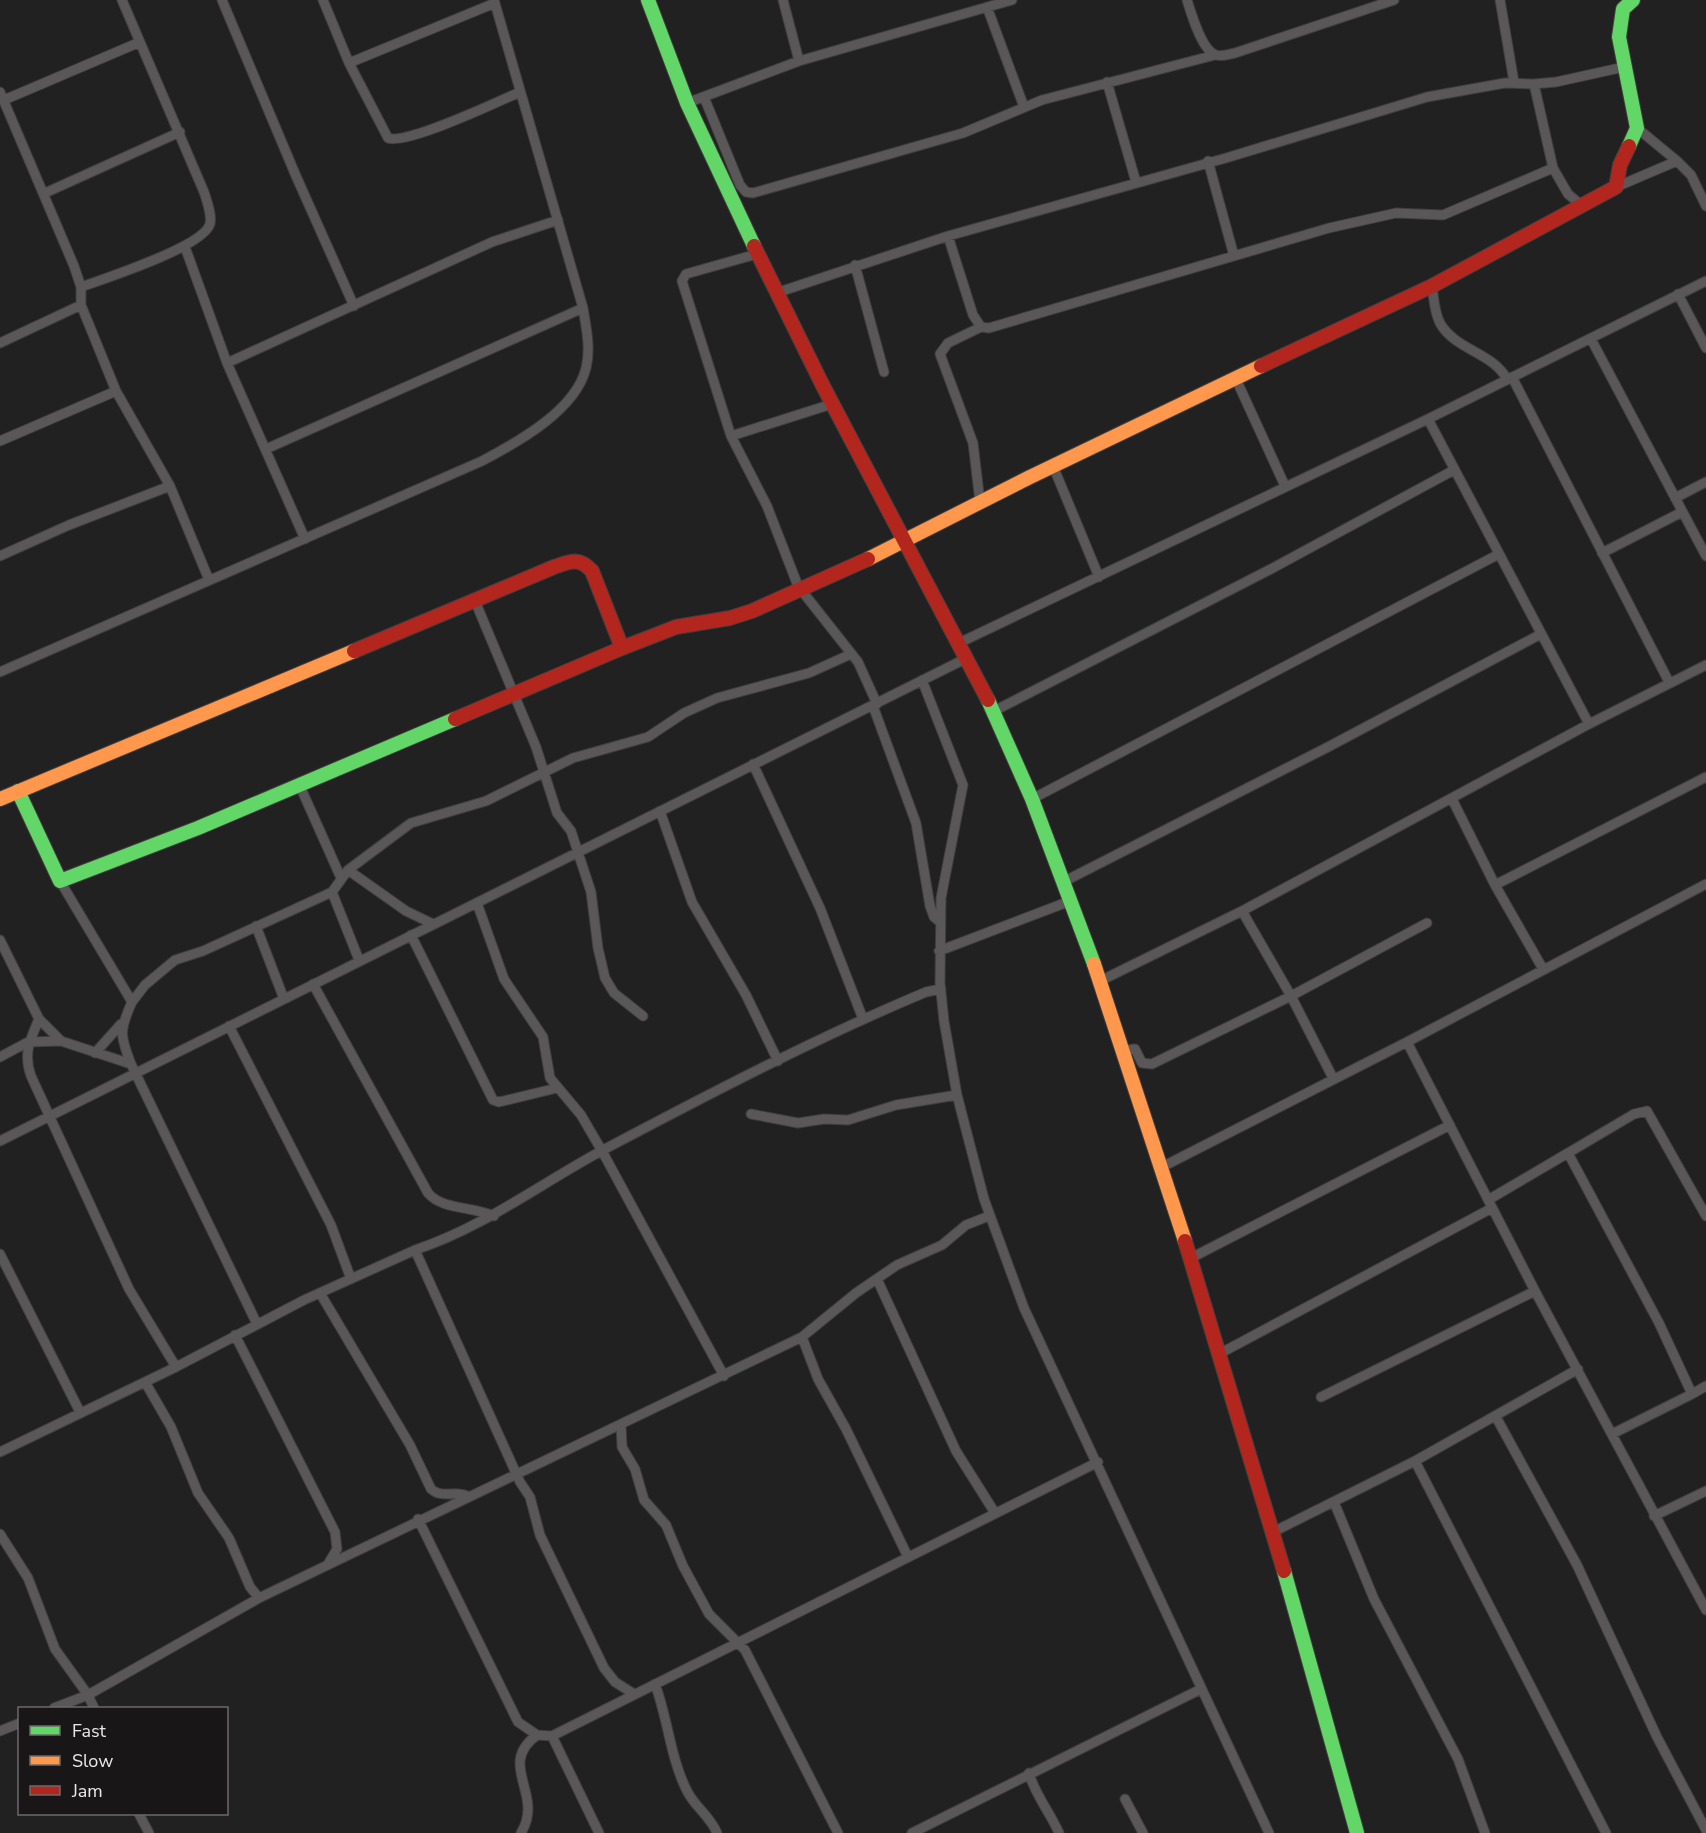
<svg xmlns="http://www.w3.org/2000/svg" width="1706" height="1833" viewBox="0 0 1706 1833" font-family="'Nunito Sans',sans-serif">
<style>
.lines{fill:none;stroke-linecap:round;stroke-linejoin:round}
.street-casing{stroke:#3f3e3f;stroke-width:11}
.fast-casing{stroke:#3f3e3f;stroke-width:16}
.slow-casing{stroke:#3f3e3f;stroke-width:16}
.jam-casing{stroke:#3f3e3f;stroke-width:16}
.street{stroke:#595758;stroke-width:9}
.fast{stroke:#63d668;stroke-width:14}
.slow{stroke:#ff974d;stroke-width:14}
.jam{stroke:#b3261e;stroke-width:14}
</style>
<rect width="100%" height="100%" fill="#212121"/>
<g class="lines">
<!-- street casing -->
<g class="street-casing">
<path id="street" d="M222,0L296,176L354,306
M323,0L349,63L388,138C407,145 497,102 520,92
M783,0L799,61
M1187,0C1191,13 1202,51 1216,55C1222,57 1229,54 1235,53L1394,0
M1500,0L1514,82
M987,7L1024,107
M349,63L495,3
M1107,82L1136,182
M1534,84L1553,168
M0,92L74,266L81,287V305L116,391L170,486L209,580
M704,97L740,185L746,192L753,193L963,133L1042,100L1215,55
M4,100L140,42
M687,103L799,61L1012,0
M1637,128L1677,161
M1208,161L1234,256
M1616,187L1677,161L1691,175L1706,206
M45,193L180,132
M948,236L973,315L981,327L989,328L1329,228L1396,213L1443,215L1553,168L1568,194L1581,205
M185,247L227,363L305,539
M757,254L686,274L682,281L731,436L767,506L798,586L858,662L877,704
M855,265L884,372
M1432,286C1434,298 1434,312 1440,323C1455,350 1492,352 1507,379
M81,287C106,278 203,247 210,224C212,214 207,202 204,192L122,0
M776,293L948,236L1226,158L1427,97L1505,83L1534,84L1556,82L1624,67
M1678,294L1706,348
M1591,339L1706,556
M0,343L81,305
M227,363L492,242L558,220
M1235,377L1285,486
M1512,377L1669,682
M1428,419L1589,724
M731,436L832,404
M0,441L116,391
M266,449L583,308
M1053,466L1099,577
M1675,498L1706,482
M980,502L973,443L940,354L948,343L981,327
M1602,553L1682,512
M0,556L69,525L170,486
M475,601L536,747L557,813L571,831L591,892L598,948L605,978L614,993L643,1016
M959,643L1428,419L1706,281
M0,672L482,461C518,442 576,410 586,368C591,348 586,327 583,308L494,0
M922,680L963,785L941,898L940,983L944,1021L957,1095L984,1199L1024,1308L1269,1833
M873,706L916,823L930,906L934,917L940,922
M994,711L1271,569L1454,470
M753,764L820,908L863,1019
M299,784L341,878
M1032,799L1499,554
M1452,799L1495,885L1706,777
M660,811L692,902L746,995L778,1061
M348,870L406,911L433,924
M60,881L132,1002C119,1030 120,1036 131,1064
M1063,882L1328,747L1541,634
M1495,885L1543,969
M332,892L348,870L411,823L486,801L573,758L648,737L684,713L717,698L809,673L851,654
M477,903L504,979L543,1037L550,1078L581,1115L602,1151L724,1376
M1242,911L1291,996L1333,1078
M256,926L284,999
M411,935L493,1100L499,1102L557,1088
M0,940L39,1019L61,1041
M939,951L1070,901
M1100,981L1242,911L1589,724L1706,665
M313,984L428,1193C442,1210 472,1206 494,1216
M132,1002L145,985L175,960L203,951L332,892L359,960
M39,1019C30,1040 23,1054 31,1076L129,1289L176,1367
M229,1026L331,1225L351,1279
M1407,1042L1535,1291L1706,1610
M1124,1050L1135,1049L1142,1063L1152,1064L1291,996L1427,923
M95,1053L121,1024
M0,1057L28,1042L61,1041L131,1064L257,1324
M751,1114L798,1123L824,1119L848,1120L896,1105L957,1095
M0,1141L967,658
M1568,1153L1634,1114L1647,1111L1706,1216
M1162,1167L1407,1042L1706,884
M1488,1200L1568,1153L1659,1323L1692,1394L1612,1434
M415,1250C484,1227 540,1184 603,1150C709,1094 816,1038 926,992L941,989
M0,1254L80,1412
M1191,1258L1450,1125
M877,1279L956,1451L995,1513
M320,1293L410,1445L431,1489C442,1499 455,1490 467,1496
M235,1335L335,1532L337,1549L328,1564
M802,1337L818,1379L846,1429L908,1557
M1219,1354L1492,1208
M145,1382L171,1427L198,1493L229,1538L250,1587L259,1598
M1692,1394L1706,1386
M1321,1397L1535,1291
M1496,1417L1577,1565L1657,1737L1706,1830
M621,1424L622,1447L635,1469L644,1500L666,1525L683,1566L709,1614L745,1650L838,1833
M0,1452L176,1367L304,1300L415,1250L520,1482L530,1497L540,1535L604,1668L615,1682L634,1694
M1415,1461L1606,1833
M1334,1502L1374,1599L1458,1759L1485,1833
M1654,1516L1706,1491
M418,1519L518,1722L537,1735L552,1736L1098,1462
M1271,1533L1415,1461L1578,1369
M0,1534L28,1578L55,1649L88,1695L94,1708
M655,1684C668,1719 670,1757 687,1791C695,1807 710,1816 717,1833
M54,1708L88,1695L259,1598L802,1337L856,1293L897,1265L942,1245L966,1225L989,1216
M0,1731L20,1723
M552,1736L599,1833
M1029,1773C1035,1795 1050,1812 1059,1833
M1125,1799L1143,1833
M139,1814L149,1833
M521,1833C545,1794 496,1765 537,1735
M912,1833L1201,1689"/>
</g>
<!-- fast casing -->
<g class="fast-casing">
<path id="fast" d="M648,0L687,103L754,246
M1629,146L1637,128L1619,37L1623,9L1633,0
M988,700L1032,799L1094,964
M18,791L60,881L198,828L455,719
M1284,1571L1357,1833"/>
</g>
<!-- slow casing -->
<g class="slow-casing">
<path id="slow" d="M868,559L1028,478L1261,366
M0,799L354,651
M1094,964L1185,1241"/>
</g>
<!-- jam casing -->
<g class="jam-casing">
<path id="jam" d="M754,246L823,386L988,700
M1261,366L1432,286L1616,187L1620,165L1629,146
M622,648L676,627L730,618L752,611L868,559
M354,651L554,567C571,561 579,557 592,571L622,648L455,719
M1185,1241L1284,1571"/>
</g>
<!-- street -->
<use href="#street" class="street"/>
<!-- fast -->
<use href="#fast" class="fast"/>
<!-- slow -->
<use href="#slow" class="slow"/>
<!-- jam -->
<use href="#jam" class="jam"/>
</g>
<!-- legend -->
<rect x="18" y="1707" width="210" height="108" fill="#191618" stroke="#6c6a6b" stroke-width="1.5"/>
<rect x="30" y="1726" width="30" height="9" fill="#63d668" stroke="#6c6a6b" stroke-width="1.5"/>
<text x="72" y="1737" font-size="18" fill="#e9e7e8">Fast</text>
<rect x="30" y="1756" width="30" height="9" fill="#ff974d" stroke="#6c6a6b" stroke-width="1.5"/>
<text x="72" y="1767" font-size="18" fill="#e9e7e8">Slow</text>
<rect x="30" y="1786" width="30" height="9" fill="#b3261e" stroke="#6c6a6b" stroke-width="1.5"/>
<text x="72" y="1797" font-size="18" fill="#e9e7e8">Jam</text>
</svg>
